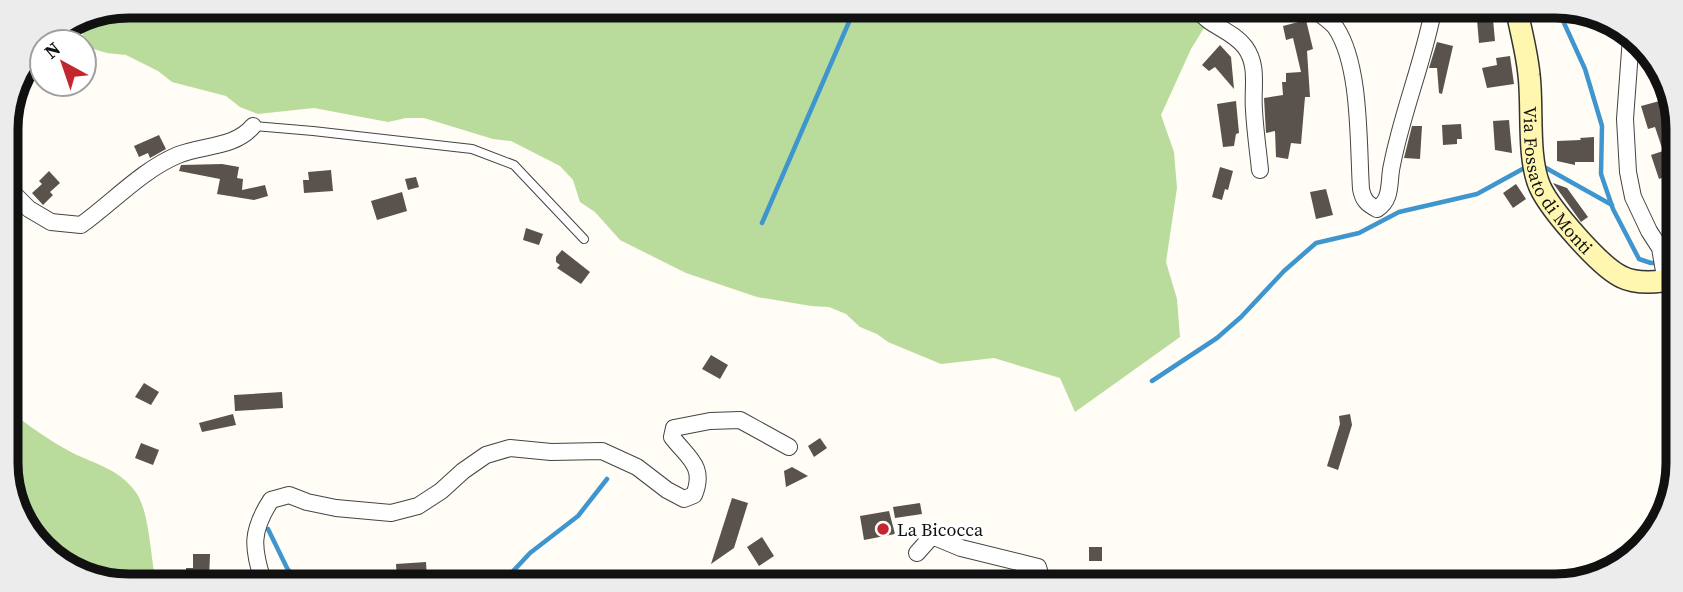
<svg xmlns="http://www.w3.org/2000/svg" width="1683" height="592" viewBox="0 0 1683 592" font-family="'Source Serif 4',serif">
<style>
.forest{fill:#b9dc9c}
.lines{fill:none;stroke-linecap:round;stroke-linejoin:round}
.stream{stroke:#3f96cf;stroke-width:4.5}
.building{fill:#5a524d}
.lane-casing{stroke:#444;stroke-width:10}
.street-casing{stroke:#444;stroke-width:18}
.secondary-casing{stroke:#333;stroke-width:24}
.lane{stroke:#fff;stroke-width:8}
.street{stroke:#fff;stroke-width:16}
.secondary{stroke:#fff6b0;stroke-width:21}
.poi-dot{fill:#c4262e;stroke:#fff;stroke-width:2.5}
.labels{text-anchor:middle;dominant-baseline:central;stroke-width:7;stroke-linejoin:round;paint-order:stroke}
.street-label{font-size:18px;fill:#111;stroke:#fff}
.poi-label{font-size:18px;fill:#111;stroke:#fff;text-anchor:start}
.rim{fill:none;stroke:#111;stroke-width:9}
</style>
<rect width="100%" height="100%" fill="#fffdf5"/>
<!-- forest -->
<path class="forest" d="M129,5L1215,10L1191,49L1161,115L1174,152L1177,188L1166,262L1177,299L1180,337L1075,412L1060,378L994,358L941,364L888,342L877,334L860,327L846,314L829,307L811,306L757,297L686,273L620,240L595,212L580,202L573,180L560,166L511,141L493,139L424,118H406L388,122L314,108L258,114L240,107L226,96L172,82L158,71L126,55L107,53L90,48L81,31L73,26Z
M7,409C28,425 48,440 71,452C94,464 118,468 135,491C150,511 150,556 156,581L90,580L36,544L8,487Z"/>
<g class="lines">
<!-- stream -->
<path class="stream" d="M1559,12L1585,69L1602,126L1601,174L1613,209L1639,259L1651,263H1656
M1546,168L1612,205
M762,223L855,8
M1665,262L1675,260
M1152,381L1217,338L1241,317L1284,271L1316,243L1359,233L1399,212L1477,194L1528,166
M268,529L287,568L296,581
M503,582L530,553L578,516L607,479"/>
</g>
<!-- building -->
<path class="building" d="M1493,19L1495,41L1479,43L1477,20Z
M1306,20L1313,49L1307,51L1310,97H1305L1301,144L1291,143L1288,159L1276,157L1275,131L1266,133L1264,98L1283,95L1282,82H1286V73L1301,72L1293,38L1286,40L1283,26Z
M1437,42L1453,46L1442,94L1439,93L1437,68H1429Z
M1220,45L1231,57L1234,89L1215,67L1209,71L1202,65Z
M1510,56L1514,84L1487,88L1482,68L1497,65L1496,58Z
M1667,99L1674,122L1668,124L1676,149V173L1659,179L1651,155L1663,151L1655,127L1648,129L1641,106Z
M1236,101L1239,133L1236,134L1234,146L1223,147L1217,104Z
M1509,120L1512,153L1495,150L1493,121Z
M1461,124L1462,139H1457V144L1443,145L1442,125Z
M1412,126H1422L1420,159L1404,158Z
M159,135L166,149L150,158L148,153L139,157L134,146Z
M1594,137V162H1575V165L1557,161V141L1581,140L1580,138Z
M222,164L239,167L237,178L243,179L242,190L265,185L268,196L254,200L217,194L220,179L179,171L181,165Z
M1220,167L1233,171L1228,190L1225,189L1222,200L1212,197Z
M331,170L333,191L304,193L303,180H309L308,172Z
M49,171L60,183L50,192L53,195L43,205L32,193L42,184L39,181Z
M416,177L419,187L408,190L405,179Z
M1553,183L1567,188L1588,217L1581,222Z
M1516,184L1526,199L1513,208L1503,193Z
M1326,189L1333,215L1316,219L1310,192Z
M402,192L407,211L377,220L371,201Z
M526,228L543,234L539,245L523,240Z
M562,250L590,272L581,284L557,268L560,265L556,262V257Z
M711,355L728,365L720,379L702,369Z
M144,383L159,392L151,405L135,397Z
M282,392L283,408L235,411L234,395Z
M233,414L236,425L202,432L199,423Z
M1350,414L1352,425L1338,470L1327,466L1340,424L1339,416Z
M820,438L827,448L814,457L808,446Z
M141,443L159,450L153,465L135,458Z
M792,467L808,476L786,487L784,471Z
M732,498L748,503L734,548L711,564Z
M920,503L922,514L895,518L893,507Z
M889,511L895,534L864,540L860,516Z
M762,537L774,556L759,566L747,547Z
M1089,547H1102V561H1089Z
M193,554H210L209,580H186V568H193Z
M426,562L427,579L397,582L396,564Z"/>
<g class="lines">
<!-- lane casing -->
<g class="lane-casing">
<path id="lane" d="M253,126L313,131L472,149L514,165L584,239"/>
</g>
<!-- street casing -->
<g class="street-casing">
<path id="street" d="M1198,10C1209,26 1232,30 1245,47C1259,66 1252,88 1254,110C1255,130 1258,150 1260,170
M1315,10C1322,16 1331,21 1336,28C1361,66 1358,143 1361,189C1363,200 1367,204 1377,209C1393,199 1388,181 1392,165C1402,113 1423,63 1433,11
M1631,37L1625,119L1628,172L1633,197L1649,231L1660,248L1664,271L1669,280
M6,186L29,209L51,222L81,225C113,202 142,170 178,155C202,145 235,148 253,126
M917,553L932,536L961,548L1038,567L1041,577L1030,584
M263,581C252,547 251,531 271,500L289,495L307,502L336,508L391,513L418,506L441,491L463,471L486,455L510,448L551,452L602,451L637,467L667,490L684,499L694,495C706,466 687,457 672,437L674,428L710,421L740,420L789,447"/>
</g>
<!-- secondary casing -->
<g class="secondary-casing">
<g id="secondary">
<path id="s1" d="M1517,11C1521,32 1527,53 1529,75C1533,106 1527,158 1540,187C1550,209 1600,267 1622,277C1636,284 1660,283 1674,278"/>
</g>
</g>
<!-- lane -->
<use href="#lane" class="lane"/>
<!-- street -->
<use href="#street" class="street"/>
<!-- secondary -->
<use href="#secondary" class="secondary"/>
</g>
<!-- markers -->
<circle class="poi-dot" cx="883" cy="529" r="7"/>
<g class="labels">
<!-- street labels -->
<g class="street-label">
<text stroke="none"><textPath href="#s1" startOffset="178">Via Fossato di Monti</textPath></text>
</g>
<!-- poi labels -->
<g class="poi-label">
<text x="897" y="529">La Bicocca</text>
</g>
</g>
<!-- crop -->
<path d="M0 0H1683V592H0ZM129 18H1555A111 111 0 0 1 1666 129V463A111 111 0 0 1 1555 574H129A111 111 0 0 1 18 463V129A111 111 0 0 1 129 18Z" fill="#ececec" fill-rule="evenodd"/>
<path class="rim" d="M129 18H1555A111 111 0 0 1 1666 129V463A111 111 0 0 1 1555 574H129A111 111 0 0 1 18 463V129A111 111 0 0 1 129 18Z"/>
<!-- north arrow -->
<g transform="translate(63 63) rotate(320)"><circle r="33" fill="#ffffff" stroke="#a0a0a0" stroke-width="2"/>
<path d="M0-5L12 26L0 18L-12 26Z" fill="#c4262e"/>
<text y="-10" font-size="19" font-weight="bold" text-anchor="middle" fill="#111111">N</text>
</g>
</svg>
